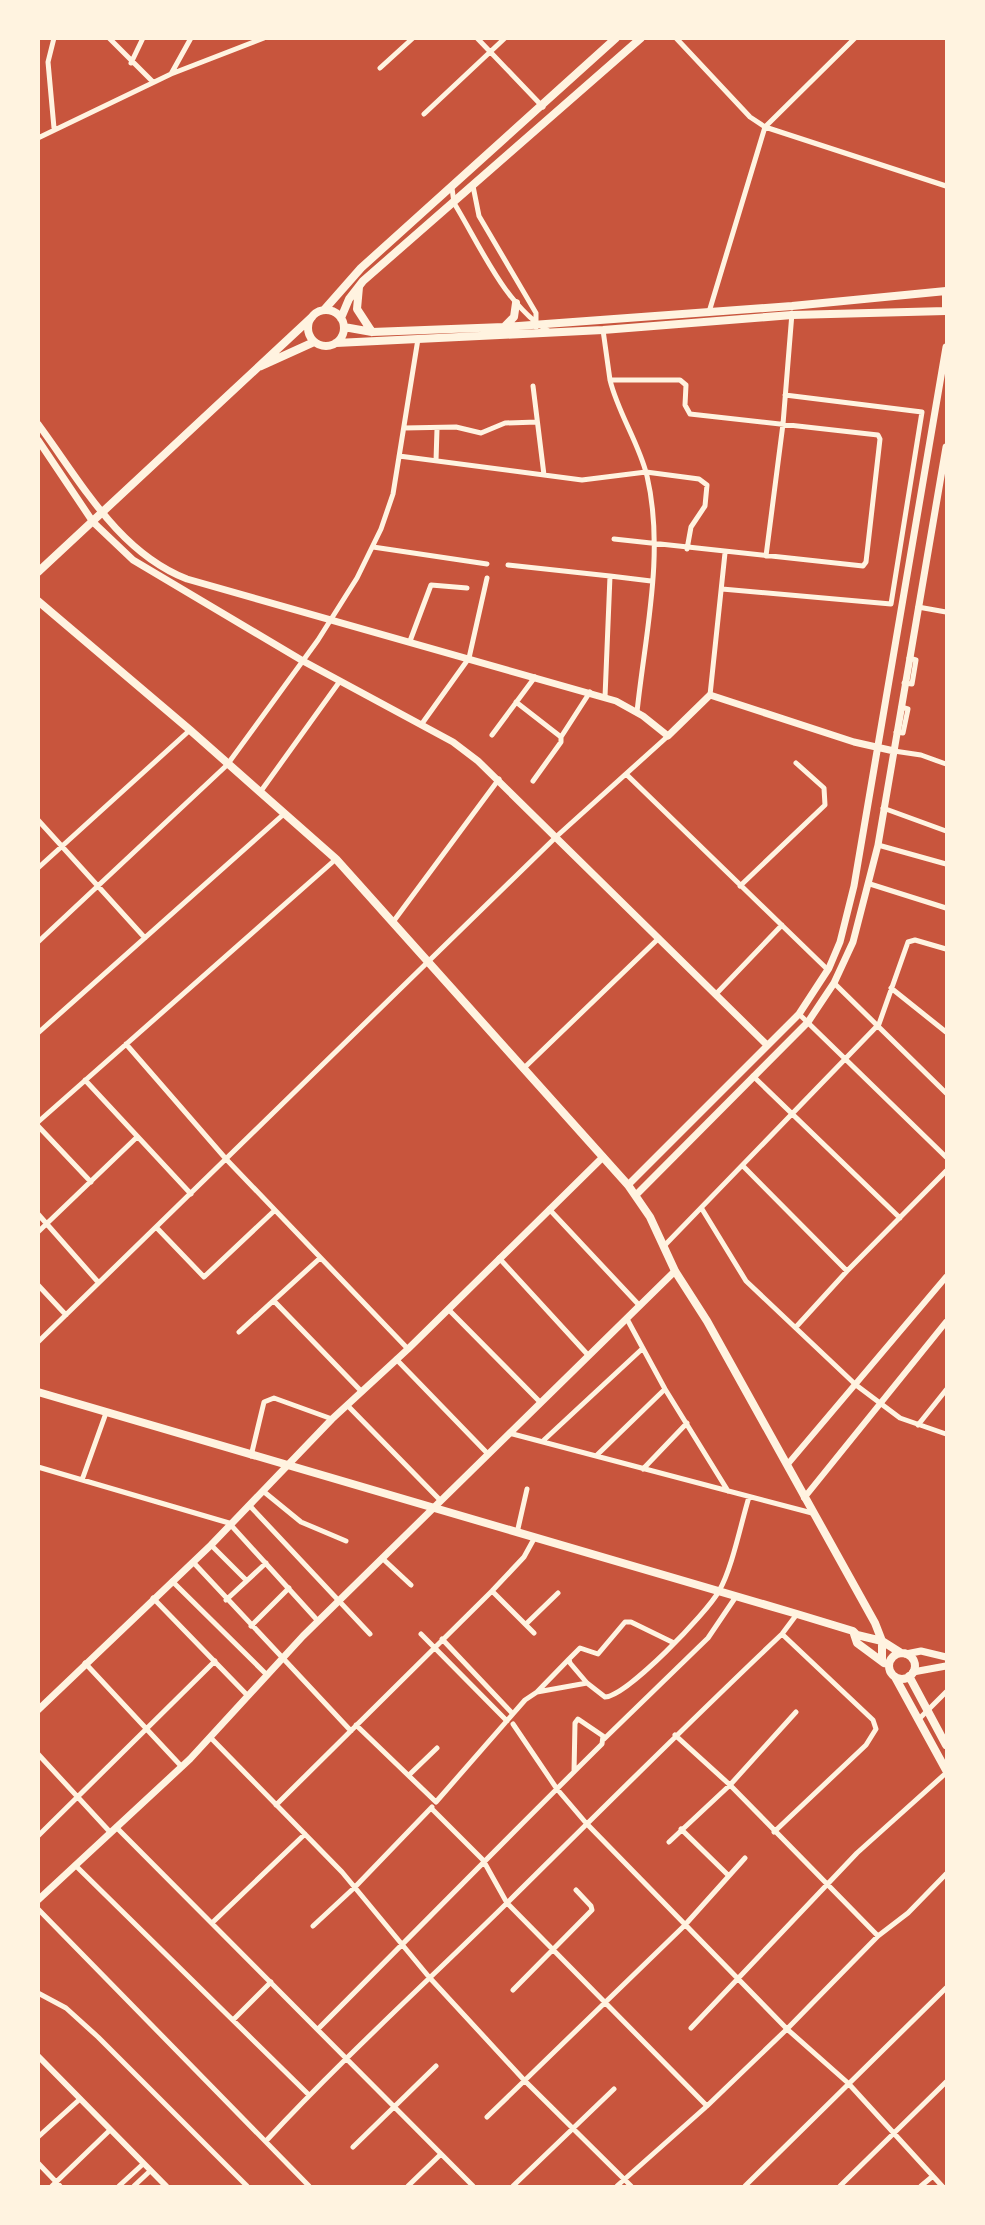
<svg xmlns="http://www.w3.org/2000/svg" width="985" height="2225" viewBox="0 0 985 2225" font-family="Lora,serif">
<style>
.lines{fill:none;stroke-linecap:round;stroke-linejoin:round}
.minor{stroke:#fff3e0;stroke-width:5}
.tertiary{stroke:#fff3e0;stroke-width:6}
.secondary{stroke:#fff3e0;stroke-width:7}
.primary{stroke:#fff3e0;stroke-width:8}
</style>
<rect width="100%" height="100%" fill="#c8553d"/>
<g class="lines">
<!-- minor -->
<path class="minor" d="M109,38L153,82
M477,38L543,107
M676,38L750,117L765,127L709,312
M855,38L765,127L946,186
M131,63L143,38
M380,68L413,38
M171,74L191,38
M424,114L505,38
M54,128L48,62L54,38
M38,138L171,74L264,38
M473,186L479,216L536,313V327
M452,188L454,203C481,247 505,306 550,332
M603,330L610,380H680L686,385L685,405L690,414L878,435L880,439L866,562L863,566L614,539
M610,380C618,413 639,443 647,476C665,553 645,635 637,712
M533,386L544,475
M404,428L456,427L481,433L505,423L537,422
M399,456L582,480L646,472L699,479L707,485L705,506L691,527L687,549
M436,461L437,429
M373,547L487,564
M766,556L783,424L792,313
M508,565L610,576L605,697
M610,576L651,581
M722,589L891,604L922,412L785,395
M918,607L946,612
M410,641L431,585L467,588
M904,683L912,684L916,660L909,658
M710,695L725,553
M516,702L561,737V742L533,781
M421,725L469,658L487,578
M896,732L903,733L908,709L901,707
M492,735L535,677
M561,737L590,692
M894,751L921,755L946,764
M626,774L828,970
M261,791L340,681
M883,808L946,831
M38,820L145,938
M878,845L946,864
M38,868L190,730
M870,884L946,908
M740,886L825,805L824,788L796,763
M393,922L499,779
M38,942L227,765L318,640L357,578L381,529L393,494L418,339
M834,983L946,1093
M891,988L946,1032
M716,994L782,925
M799,1014L946,1157
M38,1033L285,813
M126,1044L226,1159L408,1349
M523,1069L659,938
M753,1076L900,1218
M85,1080L191,1194
M38,1122L336,859
M38,1126L91,1182
M743,1166L847,1271
M549,1209L639,1305
M702,1209L746,1281L856,1385L900,1418L946,1434
M38,1214L98,1282
M156,1227L204,1277L274,1211
M38,1232L136,1138
M665,1245L879,1024L908,942L915,940L946,949
M499,1258L588,1355
M38,1285L66,1315
M274,1301L362,1392
M448,1309L540,1402
M627,1319L665,1389L728,1491
M796,1327L847,1271L946,1171
M239,1332L319,1259
M38,1342L557,836L668,736
M396,1359L488,1454
M348,1406L440,1500
M918,1425L946,1390
M509,1433L812,1513
M544,1440L642,1349
M597,1455L665,1389
M251,1456L264,1402L274,1398L332,1419
M38,1467L229,1523L318,1621
M643,1469L687,1423
M82,1480L106,1413
M263,1491L301,1522L346,1541
M249,1505L370,1634
M517,1533L527,1489
M211,1545L246,1580
M382,1558L411,1585
M193,1562L351,1731
M172,1581L266,1674
M492,1591L534,1633
M153,1598L248,1696
M226,1600L266,1563
M526,1624L558,1593
M251,1626L289,1588
M421,1634L507,1721
M442,1639L512,1713
M674,1643L631,1622H625L598,1654L580,1648L569,1659L570,1663L587,1683L605,1697C627,1696 707,1613 719,1591C732,1569 741,1523 749,1497
M85,1663L182,1767
M537,1692L569,1659
M920,1718L946,1692
M513,1724L557,1789L586,1823L787,2029L848,2083L942,2186
M356,1725L436,1802L525,1700L537,1692L587,1683
M675,1735L730,1785L878,1936
M210,1737L342,1872L429,1977L524,2080L631,2186
M604,1739L708,1638L735,1598
M38,1754L110,1832
M409,1775L437,1748
M276,1805L492,1591L524,1557L535,1537
M431,1808L483,1860L507,1903L707,2106
M116,1827L473,2186
M681,1829L728,1875
M774,1832L866,1745L876,1729L873,1720L782,1634
M38,1836L215,1661
M669,1842L730,1785L796,1712
M75,1865L309,2095
M38,1909L309,2186
M213,1922L305,1834
M313,1926L355,1887L432,1807
M513,1990L592,1910L591,1906L576,1890
M38,1993L66,2008L98,2037L247,2186
M233,2020L271,1982
M691,2028L857,1853L946,1773
M318,2029C413,1934 507,1838 602,1744L603,1736L578,1719L575,1723L574,1772
M487,2117L684,1926L745,1858
M38,2137L80,2099
M266,2141C343,2058 428,1981 508,1902C599,1812 689,1722 782,1634L797,1614
M353,2147L436,2066
M38,2163L60,2186
M52,2186L110,2130
M119,2186L143,2164
M134,2186L150,2171
M408,2186L440,2155
M513,2186L614,2089
M617,2186L707,2106L787,2029L878,1936L908,1913L946,1874
M745,2186L946,1988
M840,2186L946,2082
M921,2186L933,2176"/>
<!-- tertiary -->
<path class="tertiary" d="M787,1465L946,1277
M804,1498L946,1322
M38,2056L166,2186"/>
<!-- secondary -->
<path class="secondary" d="M38,424C81,482 118,552 187,579L616,701L643,716L668,736L710,695L854,742L894,751
M38,440L93,522L133,560L303,661L453,742L478,761L767,1045
M628,1185L799,1014L829,968L840,942L854,886L946,347
M636,1195L808,1022L834,983L853,942L878,845L946,447
M906,1654L921,1651L946,1657
M913,1672L946,1666
M38,1710L211,1545L332,1419L408,1349L603,1157
M38,1900L190,1759L303,1636L675,1271"/>
<!-- primary -->
<path class="primary" d="M359,287L357,309L372,332
M946,293V308
M324,310L361,268L616,38
M308 328a18 18 0 1 1 36 0a18 18 0 1 1-36 0Z
M341,318L349,299L363,281L641,38
M344,327L372,332L504,327L792,306L946,291
M504,327L514,317L516,303
M336,343L603,330L792,315L946,311
M261,366L314,342
M38,572L312,317
M38,601L190,730L336,859L628,1185L650,1217L675,1271L707,1321L875,1623L882,1641V1661
M38,1392L797,1614L853,1631L857,1635L882,1641L901,1653
M854,1634L857,1643L884,1663
M889 1666a13 13 0 1 1 26 0a13 13 0 1 1-26 0Z
M909,1676L946,1745
M895,1677L946,1770"/>
</g>
<!-- border -->
<rect width="985" height="2225" fill="none" stroke="#fff3e0" stroke-width="80"/>
</svg>
